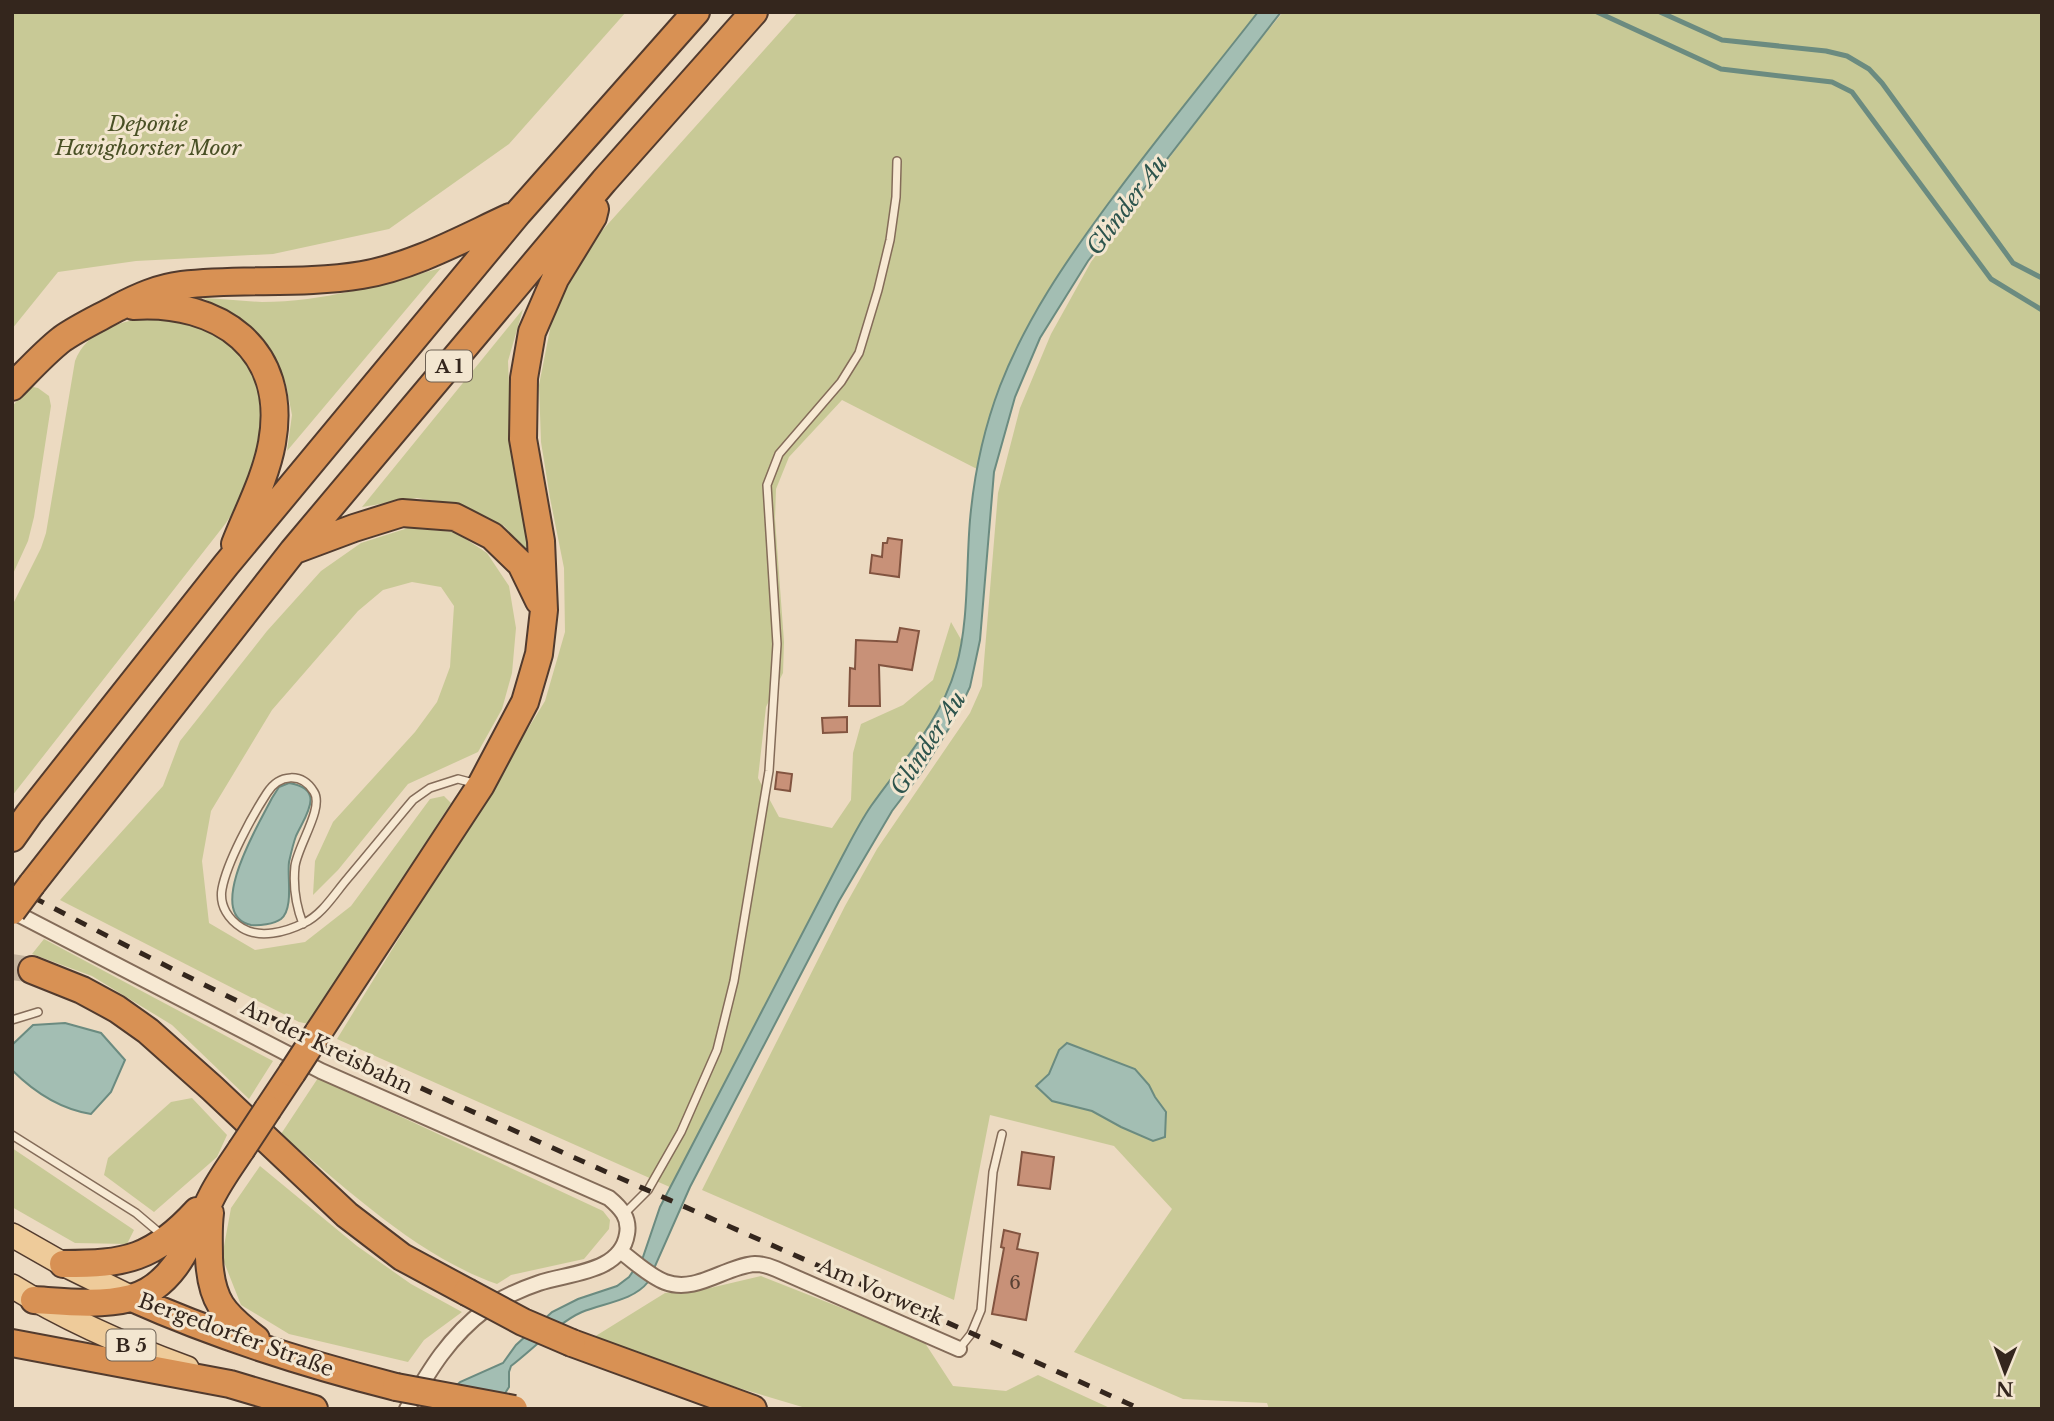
<svg xmlns="http://www.w3.org/2000/svg" width="2054" height="1421" viewBox="0 0 2054 1421" font-family="'Libre Baskerville',serif">
<style>
.green{fill:#c8c996}
.water{fill:#a3beb3;stroke:#6b8b80;stroke-width:2}
.lines{fill:none;stroke-linecap:round;stroke-linejoin:round}
.stream{stroke:#6b8b80;stroke-width:5}
.building{fill:#c89178;stroke:#825440;stroke-width:2}
.highway-tunnel{stroke:#c7b6a0;stroke-width:26;stroke-dasharray:26 13;stroke-linecap:butt}
.lane-casing{stroke:#846c59;stroke-width:10}
.street-casing{stroke:#846c59;stroke-width:18}
.primary-casing{stroke:#523b2e;stroke-width:26}
.highway-casing{stroke:#523b2e;stroke-width:30}
.lane{stroke:#f7e9d3;stroke-width:7}
.street{stroke:#f7e9d3;stroke-width:14}
.primary{stroke:#eecb9a;stroke-width:23}
.highway{stroke:#d89154;stroke-width:26}
.rail{stroke:#34261d;stroke-width:5;stroke-dasharray:12 12;stroke-linecap:butt}
.highway-bridge-casing{stroke:#523b2e;stroke-width:30;stroke-linecap:butt}
.highway-bridge{stroke:#d89154;stroke-width:26}
.labels{text-anchor:middle;dominant-baseline:central;stroke-width:6;stroke-linejoin:round;paint-order:stroke}
.number-label{font-size:18px;fill:#594134}
.shield{fill:#f3e6d0;stroke:#6d6053;stroke-width:2}
.shield-label{font-size:19px;font-weight:bold;fill:#34261d}
.park-label{font-size:21px;font-style:italic;fill:#495025;stroke:#f3e6d0}
.street-label{font-size:21px;fill:#34261d;stroke:#f3e6d0}
.water-label{font-size:23px;font-style:italic;fill:#2d544d;stroke:#f3e6d0}
</style>
<rect width="100%" height="100%" fill="#ecdac1"/>
<!-- green -->
<path class="green" d="M12,12H626L509,144L389,229L273,254L136,261L58,272L12,329Z
M798,12H1258L1127,179L1076,248L1045,296L1000,387L977,469L842,400L789,457L776,489L775,519L784,642L783,673L766,707L758,778L779,817L832,828L851,800L853,753L861,724L903,705L933,680L951,622L963,643L955,691L889,788L672,1188L337,1039L545,701L565,632L564,568L550,498L541,442L539,385L554,309L599,234Z
M1283,12H2042V1409H1269L1267,1403L1183,1399L1074,1352L1172,1209L1114,1146L990,1115L954,1300L702,1190L845,906L877,849L970,713L982,686L998,493L1020,408L1051,334L1091,262L1228,80Z
M441,268L287,451L292,415L286,384L269,346L244,322L203,298C223,299 243,301 262,302C323,302 383,284 441,268Z
M523,309L508,361L510,409L533,559L504,526L464,506L417,498L362,507Z
M141,318H156L200,324L240,348L262,394L261,450L240,501L226,523L12,796V606L41,548L46,533L75,361C87,332 112,325 141,318Z
M33,387L38,388L49,396L51,406L34,517L28,541L12,576V407L22,394Z
M408,528L455,532L487,553L509,586L516,628L512,673L502,709L478,752L408,784L338,870L313,895L315,861L333,822L415,732L437,702L450,667L454,606L441,587L412,582L383,590L358,611L272,710L211,811L202,861L209,923L255,950L305,942L351,906L430,799L444,796L451,803L309,1024L299,1022L60,900L163,786L180,741L267,631L321,571L361,543Z
M44,939L273,1061L249,1099L172,1025L92,976L32,954Z
M318,1078L603,1211L610,1220L609,1229L584,1259L511,1275L497,1284C417,1256 346,1188 281,1134Z
M192,1098L227,1135L217,1157L154,1212L104,1175L108,1158L171,1102Z
M12,1148L134,1230L127,1244L75,1243L12,1207Z
M260,1166L357,1246L411,1284L462,1312L424,1340L408,1362L289,1334L241,1305L222,1257L231,1208Z
M761,1276L923,1340L953,1386L1006,1391L1038,1375L1112,1409H809L729,1385L594,1337L665,1293L710,1288Z"/>
<!-- water -->
<path class="water" d="M1258,12H1281L1088,261L1040,338L1015,397L994,472L980,640L970,687L956,717L921,773L892,811L839,901L690,1187L648,1282C633,1301 603,1303 582,1312C559,1322 532,1350 511,1366L509,1372V1387L495,1409H433L460,1382L503,1363L516,1345L552,1312L578,1299L617,1286L629,1277L643,1257L660,1207L842,857C851,840 860,822 871,806C902,762 941,721 956,667C969,623 966,566 970,520C974,475 984,428 1000,386C1026,319 1066,261 1108,204C1156,139 1208,76 1258,12Z
M289,783C327,789 305,816 296,836C293,844 291,853 289,862C287,877 294,908 281,919C274,924 259,926 251,925C203,915 261,820 272,798L279,787Z
M65,1023L101,1033L125,1060L111,1092L91,1114C60,1109 34,1092 12,1070V1045L33,1025Z
M1067,1043L1135,1069L1149,1085L1155,1097L1166,1112L1165,1137L1153,1141L1121,1127L1092,1111L1052,1101L1036,1086L1049,1074L1059,1050Z"/>
<g class="lines">
<!-- stream -->
<path class="stream" d="M1597,12L1721,69L1832,82L1852,92L1991,279L2042,310
M1660,12L1722,40L1826,51L1847,56L1869,69L1882,83L2013,263L2042,278"/>
</g>
<!-- building -->
<path class="building" d="M888,538L902,540L899,577L870,573L872,555L882,557L883,543H887Z
M900,628L919,631L912,670L879,665L880,706H849L850,668L855,669L856,640L897,642Z
M847,717V732L823,733L822,718Z
M777,772L792,774L790,791L775,789Z
M1022,1152L1054,1157L1050,1189L1018,1185Z
M1004,1230L1020,1234L1017,1249L1038,1253L1026,1320L992,1314L1004,1248L1001,1247Z"/>
<g class="lines">
<!-- highway-tunnel -->
<path class="highway-tunnel" d="M12,967L32,970"/>
<!-- lane casing -->
<g class="lane-casing">
<path id="lane" d="M303,924C296,906 293,885 295,866C298,845 324,808 314,792C302,772 279,774 267,793C252,816 227,862 222,889C219,906 229,920 242,928C260,939 286,932 304,923C322,915 335,893 348,878C370,852 391,826 413,800L430,788L458,779L477,784
M12,1020L38,1012
M12,1135L136,1213L162,1235
M624,1214L648,1190L681,1132L717,1050L734,981L769,771L777,644L767,485L779,454L841,382L859,353L878,290L890,240L896,197L897,161
M959,1349L971,1334L981,1310L993,1172L1002,1134"/>
</g>
<!-- street casing -->
<g class="street-casing">
<path id="street" d="M12,911L321,1071L609,1198C621,1208 630,1218 627,1234C621,1273 568,1273 539,1283C524,1288 498,1299 486,1309C449,1337 430,1369 407,1409
M620,1251C634,1261 649,1276 665,1282C696,1294 725,1266 755,1264C762,1264 769,1266 776,1269L959,1349"/>
</g>
<!-- primary casing -->
<g class="primary-casing">
<path id="primary" d="M12,1235L63,1264L132,1298
M12,1286C67,1320 127,1346 187,1368"/>
</g>
<!-- highway casing -->
<g class="highway-casing">
<path id="highway" d="M133,306C219,300 289,349 272,443C266,477 248,511 235,544
M12,387C28,371 44,353 62,339C79,327 99,318 117,308C138,297 158,288 182,285C242,278 302,285 362,275C414,266 462,239 510,217
M295,550L354,528L402,513L455,517L492,536L521,564L539,601
M12,838L29,814L226,565L518,213L696,12
M32,884L293,551L604,181L754,12
M32,970L82,990L117,1009L148,1031L212,1088L347,1215L402,1257L467,1292
M318,1033L481,785L525,702L539,654L544,610L541,541L523,439L524,378L532,332L555,279L593,217L595,209
M268,1109L292,1073
M210,1213C208,1228 209,1243 209,1258C211,1301 223,1314 256,1339
M63,1264C126,1264 153,1259 197,1211
M132,1298C217,1336 306,1364 396,1387
M34,1300C66,1302 100,1306 131,1298C177,1286 193,1233 212,1196C220,1180 231,1165 241,1150
M12,1343L230,1384L314,1409
M572,1343L753,1409"/>
</g>
<!-- lane -->
<use href="#lane" class="lane"/>
<!-- street -->
<use href="#street" class="street"/>
<!-- primary -->
<use href="#primary" class="primary"/>
<!-- highway -->
<use href="#highway" class="highway"/>
<!-- rail -->
<path class="rail" d="M12,886C378,1082 763,1237 1140,1409"/>
<!-- highway-bridge casing -->
<g class="highway-bridge-casing">
<path id="highway-bridge" d="M12,911L32,884
M292,1073L318,1033
M241,1150L268,1109
M467,1292L523,1322L572,1343
M396,1387L514,1409"/>
</g>
<!-- highway-bridge -->
<use href="#highway-bridge" class="highway-bridge"/>
</g>
<g class="labels">
<!-- number labels -->
<g class="number-label">
<text x="1015" y="1283">6</text>
</g>
<!-- shield labels -->
<g class="shield">
<rect x="426" y="350.5" width="46" height="31" rx="5"/>
<rect x="106.5" y="1329.5" width="49" height="31" rx="5"/>
</g>
<g class="shield-label">
<text x="449" y="366">A 1</text>
<text x="131" y="1345">B 5</text>
</g>
<!-- park labels -->
<g class="park-label">
<text x="148" y="124">Deponie<tspan x="148" dy="24">Havighorster Moor</tspan></text>
</g>
<!-- street labels -->
<g class="street-label">
<text transform="translate(327 1047) rotate(26)">An der Kreisbahn</text>
<text transform="translate(881 1292) rotate(24)">Am Vorwerk</text>
<text transform="translate(236 1335) rotate(20)">Bergedorfer Straße</text>
</g>
<!-- water labels -->
<g class="water-label">
<text transform="translate(1127 205) rotate(-53)">Glinder Au</text>
<text transform="translate(928 743) rotate(-57)">Glinder Au</text>
</g>
</g>
<!-- border -->
<rect width="2054" height="1421" fill="none" stroke="#34261d" stroke-width="28"/>
<!-- north arrow -->
<g transform="translate(2005 1372) rotate(181)" stroke="#f3e6d0" stroke-width="5" paint-order="stroke">
<path d="M0-5L12 26L0 18L-12 26Z" fill="#34261d"/>
<text y="-10" font-size="19" font-weight="bold" text-anchor="middle" fill="#34261d">N</text>
</g>
</svg>
